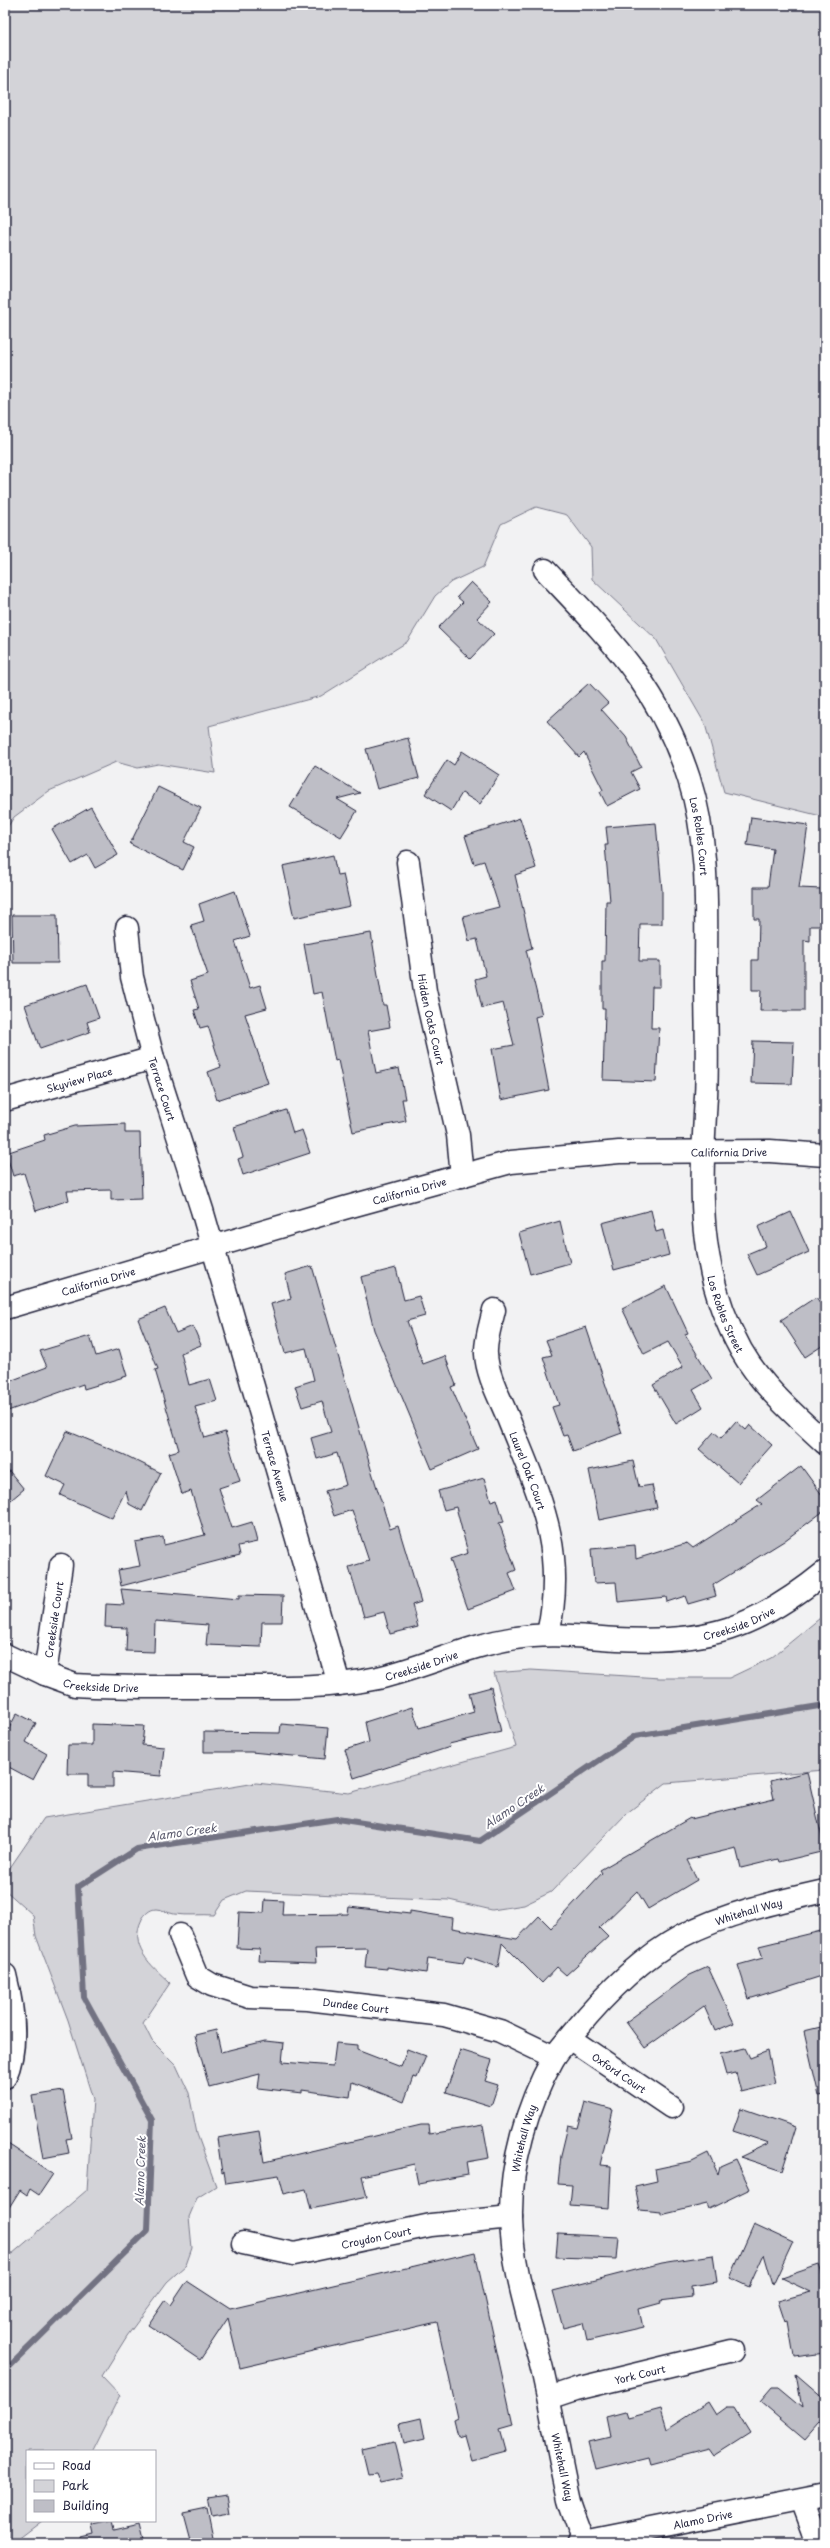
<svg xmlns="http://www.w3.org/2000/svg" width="830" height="2548" viewBox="0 0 830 2548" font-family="'Playpen Sans',sans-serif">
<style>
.green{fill:#d3d3d8;stroke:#7a7a8a}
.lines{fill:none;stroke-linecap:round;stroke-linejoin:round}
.stream{stroke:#727282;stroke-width:6}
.building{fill:#bebec6;stroke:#22223b}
.minor-casing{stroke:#22223b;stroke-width:25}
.major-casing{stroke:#22223b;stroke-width:25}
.minor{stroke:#fff;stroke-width:22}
.major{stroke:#fff;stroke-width:22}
.labels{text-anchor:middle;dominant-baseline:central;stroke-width:4;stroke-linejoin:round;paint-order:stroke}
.street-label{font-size:10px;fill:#22223b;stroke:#fff}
.water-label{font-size:11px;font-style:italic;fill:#58586b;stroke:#fff}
</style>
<rect width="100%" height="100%" fill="#f2f2f3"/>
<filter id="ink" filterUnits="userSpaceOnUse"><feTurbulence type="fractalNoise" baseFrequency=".025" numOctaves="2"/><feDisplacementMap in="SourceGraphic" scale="8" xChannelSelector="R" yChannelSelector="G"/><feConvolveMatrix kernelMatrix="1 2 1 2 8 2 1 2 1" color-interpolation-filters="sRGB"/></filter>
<g filter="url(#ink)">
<!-- green -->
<path class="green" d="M5,5H825V817L724,792L705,724L656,639L592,579L591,547L567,515L536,507L501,524L483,567L451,582L435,596L407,642L321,696L209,726L215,773L158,764L138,768L116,762L49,791L14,817L5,831Z
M825,1614V1770L666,1783L627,1813L551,1892L524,1905L492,1910L449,1900L246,1891L224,1900L214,1915C201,1914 187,1916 174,1914C168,1913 162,1909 156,1909C150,1909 145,1914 142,1919C128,1947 151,1965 170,1983L143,2023L152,2041L176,2065L189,2093L197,2134L216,2186L197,2198L189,2217L192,2248L186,2265L167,2282L127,2336L102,2376L120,2395L92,2451H27V2521H42L13,2543H5V2291L7,2287L5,2286V2260L87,2190L93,2099L68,2020L36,1936L33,1915L5,1890V1875L44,1818L256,1783L349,1793L516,1747L494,1673L531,1670L660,1678H729L771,1658Z"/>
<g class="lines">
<!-- stream -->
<path class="stream" d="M5,2371L148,2230L152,2120L84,1997L78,1887L137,1849L337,1819L480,1841L635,1736L825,1705"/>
</g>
<!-- building -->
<path class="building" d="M471,582L492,602L477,618L494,634L470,659L438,628L463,602L457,597Z
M589,683L608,703L601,709L626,737L641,767L631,772L640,789L607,806L600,792L603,790L584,752L579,757L547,721Z
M408,738L419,778L377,789L366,749Z
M462,751L499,775L480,804L462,793L451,811L425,794L447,760L454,765Z
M315,766L360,793L337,799L357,811L341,837L290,807Z
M158,787L201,808L184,842L194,847L183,870L130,844Z
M91,807L118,855L95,868L88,855L72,864L52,829Z
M751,817L808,825L799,888L822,889L821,926H810V941L804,940V1011H760L761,990H752V960H758L759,919H754V887H768L773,849L747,845Z
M520,818L536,868L515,875L532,948L526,950L542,1015L535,1017L549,1090L501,1100L492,1049L514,1045L503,1003L482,1008L475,979L486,976L477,939L469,941L463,916L499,907L484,861L474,864L465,836Z
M656,823L662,890V924H640L639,961H660V987H652L651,1028H659L656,1082L603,1080L605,1009H602V961H605L606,901H610L605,845H608L606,827Z
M333,855L337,875L343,874L350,906L294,918L283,866Z
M235,891L250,936L235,941L250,988L260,985L267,1008L245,1014L268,1083L217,1100L208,1072L221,1067L208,1026L200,1028L194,1010L199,1009L190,981L208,975L191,925L204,921L199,904Z
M12,915H57L58,963H13Z
M371,933L383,1005H386L390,1027L368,1031L376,1073L399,1068L405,1099H402L406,1121L353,1132L338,1060L335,1061L322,992L313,994L304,944Z
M87,984L99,1018L87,1022L90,1032L40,1049L25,1005Z
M753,1041L794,1042L792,1084L751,1083Z
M286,1110L293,1133L302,1130L310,1153L243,1175L238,1159L243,1157L234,1127Z
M125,1124V1133H140L142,1199L111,1200V1190L67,1191L69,1200L36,1211L24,1173L13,1176L6,1153L45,1140L44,1135L75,1126Z
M651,1210L656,1232L663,1230L669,1255L614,1270L602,1223Z
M791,1212L809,1252L757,1275L747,1254L766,1246L758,1227Z
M560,1221L570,1263L530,1274L519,1233Z
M312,1266L371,1469L390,1529L398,1526L421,1602L412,1605L418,1627L390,1634L384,1612L364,1617L349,1567L369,1561L352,1510L334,1516L325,1491L346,1485L337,1453L317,1459L311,1438L331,1432L322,1401L302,1407L295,1386L314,1380L306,1348L285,1353L271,1304L291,1298L285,1274Z
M396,1268L404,1300L419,1296L425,1316L407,1321L423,1364L445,1356L456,1385L451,1387L478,1449L432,1469L374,1330L361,1277Z
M666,1286L688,1333L685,1334L712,1379L693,1390L703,1407L676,1424L653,1385L683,1367L668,1342L644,1354L622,1308Z
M816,1297L825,1310V1344L805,1357L781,1320Z
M165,1308L176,1333L193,1326L201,1345L181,1353L189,1385L210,1379L217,1401L195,1407L205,1438L225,1432L240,1481L219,1488L232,1528L252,1522L257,1542L238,1546L240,1555L121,1586L118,1570L140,1566L135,1542L163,1537L164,1545L205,1535L191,1491L182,1494L169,1453L179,1450L155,1370L158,1369L138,1319Z
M586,1327L622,1433L573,1451L567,1435L563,1436L552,1407L559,1405L543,1357L552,1355L546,1340Z
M90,1336L96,1356L119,1349L127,1376L84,1389L83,1384L5,1412V1383L47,1367L40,1351Z
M736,1421L746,1430L750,1425L772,1445L738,1483L699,1449L714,1432L721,1438Z
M67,1431L125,1455L161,1473L142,1511L129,1504L126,1490L112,1518L60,1495L65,1485L46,1476Z
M633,1461L639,1487L652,1485L657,1508L599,1520L589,1470Z
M5,1466L24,1489L5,1505Z
M801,1466L825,1499V1510L784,1541L713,1585L716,1596L688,1604L685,1596L667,1602L666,1597L618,1602L616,1582L594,1583L591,1549L635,1545L636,1559L687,1543L693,1548L762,1504L757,1500Z
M484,1478L491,1501L497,1499L504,1522L499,1523L516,1570L509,1573L516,1591L468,1609L450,1559L468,1553L456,1507L444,1510L438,1491Z
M121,1589L239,1599V1595L283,1596L282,1622H262L261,1647L206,1645L208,1625L155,1621L154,1652L126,1651L127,1628L105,1627L106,1604L124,1605Z
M491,1687L501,1732L449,1744L450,1747L354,1778L345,1750L369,1742L365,1722L412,1707L419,1728L474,1712L469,1693Z
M17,1713L36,1723L26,1742L47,1754L33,1780L5,1765V1736Z
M92,1724L144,1726L142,1745L164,1747L161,1776L113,1772V1787H88V1774H67L68,1745H92Z
M281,1724L328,1728L325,1759L251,1752H204V1732L280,1733Z
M807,1772L825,1851L779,1862L778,1859L741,1868L736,1848L687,1860L697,1880L648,1909L637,1891L599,1928L608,1937L566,1975L557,1967L542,1983L502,1943L498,1967L466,1956L463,1963L428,1958L426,1973L387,1967V1969L365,1967L367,1948L315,1949L316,1963L259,1961L260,1949L237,1948L239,1912L264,1913L265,1900L283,1901L282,1915L348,1914L349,1907L410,1914V1911L453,1918L452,1928L517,1939L539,1916L551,1928L602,1873L600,1870L690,1818L691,1819L774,1799L770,1781Z
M825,1930V1975L749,1999L738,1965L763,1958L759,1946Z
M708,1967L734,2023L715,2031L704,2006L645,2048L626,2022L690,1975Z
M825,2026V2095L819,2096L804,2031Z
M216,2030L221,2052L265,2041L284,2043L282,2062L333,2066L336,2043L357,2045V2050L401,2067L407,2049L426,2056L417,2078L413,2077L404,2102L352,2082L350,2097L302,2090V2093L258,2088L260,2074L209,2087L195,2035Z
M745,2048L750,2058L768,2051L775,2084L741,2092L736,2073L726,2075L720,2054Z
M460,2050L492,2060L485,2081L498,2085L491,2106L446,2092Z
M63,2091L72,2138L66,2139L69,2153L43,2158L32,2096Z
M585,2102L613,2110L600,2165L611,2166L609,2208L570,2205L572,2185L558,2184L561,2155L568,2126L578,2128Z
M741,2108L796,2127L782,2171L740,2157L769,2143L733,2131Z
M421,2125H428L429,2134L483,2125L489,2158L466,2162L468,2175L418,2184L414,2164L362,2176L367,2197L311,2209L306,2189L284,2194L279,2175L226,2183L224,2172L222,2173L217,2138L259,2131L264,2162Z
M5,2142L53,2174L39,2195L30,2189L27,2195L20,2190L5,2214Z
M708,2153L718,2174L720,2166L736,2159L750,2189L709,2209L707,2204L661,2215V2212L640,2210L635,2186L657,2181L655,2169L692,2161Z
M754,2224L793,2242L773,2285L764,2254L749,2287L730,2278Z
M558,2234L619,2237L617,2259L556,2257Z
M475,2252L513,2425L499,2429L505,2451L471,2460L464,2435L458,2437L454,2420L458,2418L437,2322L240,2368L228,2318L200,2360L148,2325L165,2300L171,2305L187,2281L230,2309Z
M713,2255L717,2282L691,2286L692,2297L660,2301L661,2303L639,2309L643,2328L587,2341L583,2323L563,2328L553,2291L662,2263Z
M819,2265L825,2283V2353L794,2357L788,2321L785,2322L778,2301L811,2292L781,2278Z
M796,2374L825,2399V2417L805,2440L760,2402L772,2388H778L802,2408Z
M708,2402L716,2415L727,2407H734L750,2433L714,2456L709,2449L651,2464L649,2457L596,2470L589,2442L610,2437L606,2417L625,2412L627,2418L661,2409L667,2429Z
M421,2418L425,2439L404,2444L400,2423Z
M394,2442L403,2478L380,2483L376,2473L368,2474L362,2449Z
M227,2495L230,2513L212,2516L208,2498Z
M207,2508L214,2543H191L183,2513Z
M111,2521L113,2529L140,2523L145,2543H83L82,2537L94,2534L92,2525Z"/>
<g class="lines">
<!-- minor casing -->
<g class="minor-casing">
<g id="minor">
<path id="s1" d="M545,570C610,639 659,686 689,779C710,844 706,913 706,980C706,1019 708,1058 706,1096C701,1188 695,1267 741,1350C762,1387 794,1414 825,1443"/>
<path id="s2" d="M408,862L425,991L458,1135L462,1176"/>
<path id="s3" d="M127,928L132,977L153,1058L202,1210L339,1684"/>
<path id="s4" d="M5,1100L153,1058"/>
<path id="s5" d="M5,1308L344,1208L511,1162L619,1152L770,1151L825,1155"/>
<path id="s6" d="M494,1310C491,1323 485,1341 486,1354C487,1375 500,1398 508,1418C539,1496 567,1547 548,1634"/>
<path id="s7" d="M5,1655L45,1674L75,1685C123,1688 171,1687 219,1687C273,1687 325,1689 378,1678C425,1667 469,1645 516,1638C550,1632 583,1637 617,1639C707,1644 755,1629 825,1572"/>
<path id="s8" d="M45,1674L61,1565"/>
<path id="s9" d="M180,1935L197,1976L212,1985L250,1997L307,1999L444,2015L500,2031L554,2057"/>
<path d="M5,1975C13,2007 19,2046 5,2077"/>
<path id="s10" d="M569,2038L671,2107"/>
<path id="s11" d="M243,2243L294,2254L431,2225L511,2217"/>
<path id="s12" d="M549,2398L576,2389L732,2351"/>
<path d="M802,2500L818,2543"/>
<path id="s13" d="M584,2543C580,2529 573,2514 569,2500C559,2456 552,2412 542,2369C530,2320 512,2269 511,2218C510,2165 527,2105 553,2059C559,2049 567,2041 574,2032C604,1995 639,1959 682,1936C726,1913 776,1902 825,1891"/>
</g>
</g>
<!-- major casing -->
<g class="major-casing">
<g id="major">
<path id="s14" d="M579,2543L825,2494"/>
</g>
</g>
<!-- minor -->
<use href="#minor" class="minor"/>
<!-- major -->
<use href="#major" class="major"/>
</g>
</g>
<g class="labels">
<!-- street labels -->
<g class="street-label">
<text stroke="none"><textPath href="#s1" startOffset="315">Los Robles Court</textPath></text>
<text stroke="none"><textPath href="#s2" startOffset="159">Hidden Oaks Court</textPath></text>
<text stroke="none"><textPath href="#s4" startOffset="77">Skyview Place</textPath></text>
<text stroke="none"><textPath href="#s3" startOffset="165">Terrace Court</textPath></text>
<text stroke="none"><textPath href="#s5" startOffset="745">California Drive</textPath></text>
<text stroke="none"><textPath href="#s5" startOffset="421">California Drive</textPath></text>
<text stroke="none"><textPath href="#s5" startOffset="97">California Drive</textPath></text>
<text stroke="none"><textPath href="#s1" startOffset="796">Los Robles Street</textPath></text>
<text stroke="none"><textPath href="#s3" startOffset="559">Terrace Avenue</textPath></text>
<text stroke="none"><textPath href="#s6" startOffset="169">Laurel Oak Court</textPath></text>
<text stroke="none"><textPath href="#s8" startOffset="55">Creekside Court</textPath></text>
<text stroke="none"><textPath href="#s7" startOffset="749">Creekside Drive</textPath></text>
<text stroke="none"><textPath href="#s7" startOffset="425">Creekside Drive</textPath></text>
<text stroke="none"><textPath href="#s7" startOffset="102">Creekside Drive</textPath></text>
<text stroke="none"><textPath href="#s13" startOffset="751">Whitehall Way</textPath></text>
<text stroke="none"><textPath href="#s9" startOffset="208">Dundee Court</textPath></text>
<text stroke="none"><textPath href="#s10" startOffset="61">Oxford Court</textPath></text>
<text stroke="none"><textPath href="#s13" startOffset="415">Whitehall Way</textPath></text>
<text stroke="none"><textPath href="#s11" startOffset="136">Croydon Court</textPath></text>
<text stroke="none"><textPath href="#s12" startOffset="94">York Court</textPath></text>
<text transform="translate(563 2467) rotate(78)">Whitehall Way</text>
<text stroke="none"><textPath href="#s14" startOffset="126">Alamo Drive</textPath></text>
</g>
<!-- water labels -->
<g class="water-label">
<text transform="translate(514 1806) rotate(-34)">Alamo Creek</text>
<text transform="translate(182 1832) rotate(-8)">Alamo Creek</text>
<text transform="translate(140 2171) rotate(-88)">Alamo Creek</text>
</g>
</g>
<!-- margin -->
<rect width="830" height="2548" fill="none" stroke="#fff" stroke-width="20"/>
<rect x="10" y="10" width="810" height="2528" fill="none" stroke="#22223b" stroke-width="1.5" filter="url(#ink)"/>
<!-- legend -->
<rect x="26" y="2450" width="130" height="72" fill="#ffffff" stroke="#a7a7b1"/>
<rect x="34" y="2463" width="20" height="6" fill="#ffffff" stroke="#a7a7b1"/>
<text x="62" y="2470" font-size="12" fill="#22223b">Road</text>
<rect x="34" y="2480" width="20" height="12" fill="#d3d3d8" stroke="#a7a7b1"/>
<text x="62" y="2490" font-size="12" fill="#22223b">Park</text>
<rect x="34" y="2500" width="20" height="12" fill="#bebec6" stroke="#a7a7b1"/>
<text x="62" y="2510" font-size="12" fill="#22223b">Building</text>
</svg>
